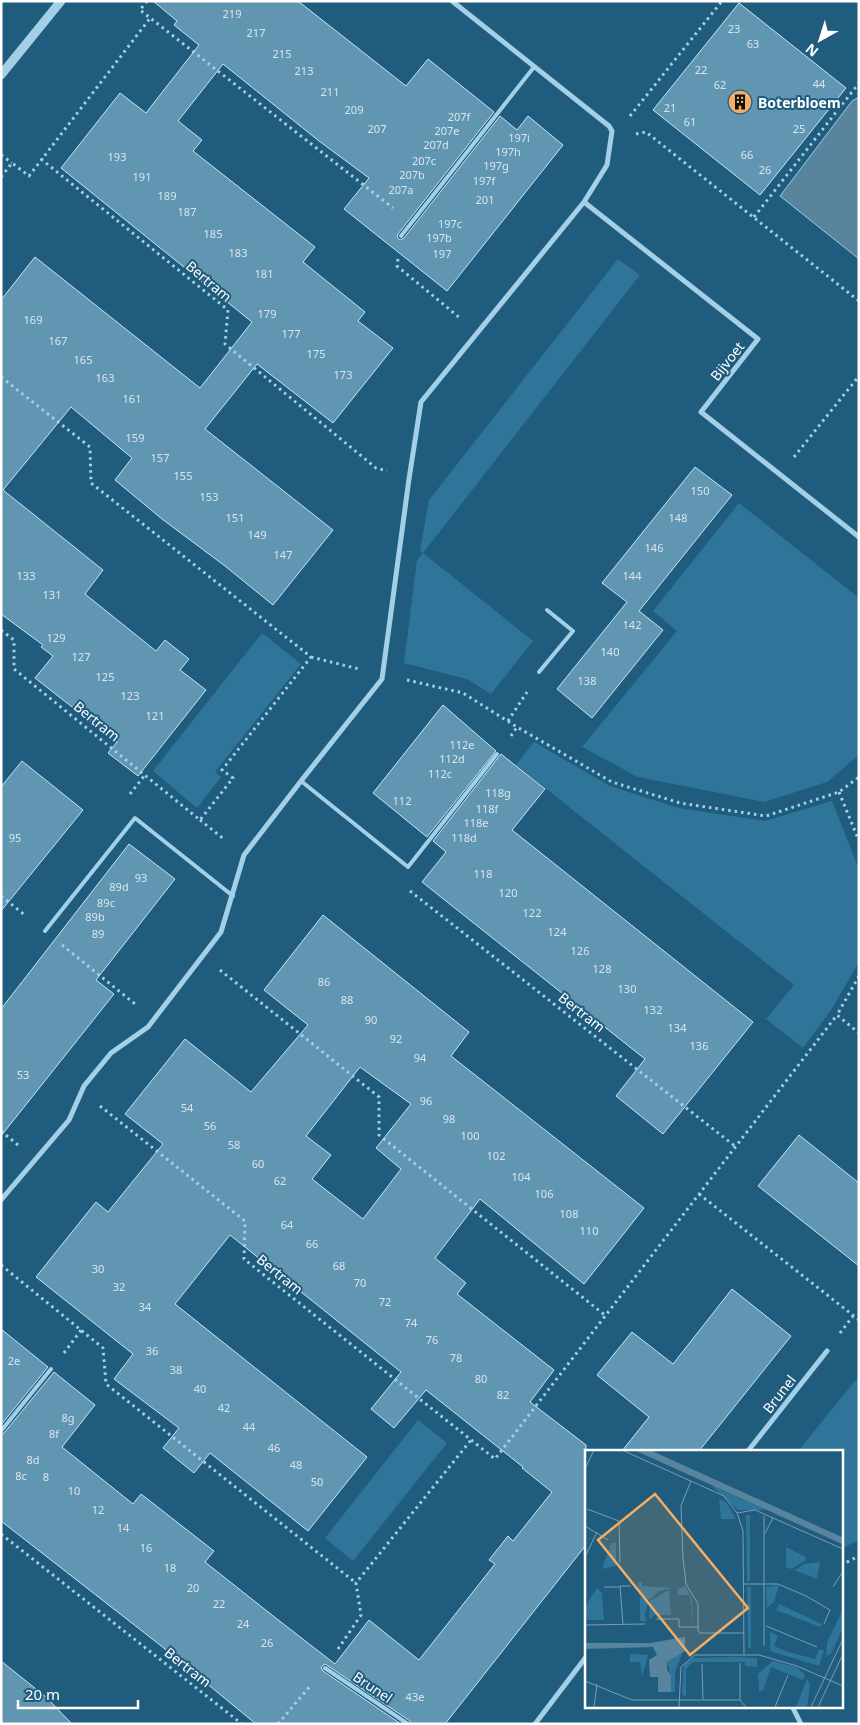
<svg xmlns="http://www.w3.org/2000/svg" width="860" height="1725" viewBox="0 0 860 1725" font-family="'Noto Sans',sans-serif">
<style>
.green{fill:#2f759a}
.water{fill:#58859d;stroke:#97cde8}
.building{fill:#6196b3;stroke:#c7e5f5;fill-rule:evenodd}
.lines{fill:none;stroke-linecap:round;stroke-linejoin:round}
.path{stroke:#a3d0e7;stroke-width:3;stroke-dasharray:2.5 4;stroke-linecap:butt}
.service{stroke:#a3d0e7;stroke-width:4}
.minor{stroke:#a3d0e7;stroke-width:5}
.tertiary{stroke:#a3d0e7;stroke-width:9}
.labels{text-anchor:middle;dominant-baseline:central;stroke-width:4;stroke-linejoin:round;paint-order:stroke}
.number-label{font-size:11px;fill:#d8e5ec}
.poi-label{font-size:14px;font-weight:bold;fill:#fff;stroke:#205c7d;text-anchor:start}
.street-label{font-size:14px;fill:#fff;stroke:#205c7d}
.inset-road{fill:none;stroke:#799db1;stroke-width:1}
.view{fill:#f5ad63;fill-opacity:0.15;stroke:#f5ad63;stroke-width:2.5}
.inset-edge{fill:none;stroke:#fff;stroke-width:2.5}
</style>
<rect width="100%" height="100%" fill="#205c7d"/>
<!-- green -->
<path class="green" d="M618,259L640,275L423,553L533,641L491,694L467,679L404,663L417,560L423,553L420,551L429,500Z
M739,503L859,598V755L827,782L764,802L638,777L582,747L677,631L653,611Z
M262,633L301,664L215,772L221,777L197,808L153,771Z
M534,742L610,786L678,808L765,821L832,801L859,869V962L831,1010L803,1048L766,1019L794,985L516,765Z
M859,1376V1540L841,1549V1451H798Z
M418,1420L447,1443L353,1561L325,1538Z"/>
<!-- water -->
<path class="water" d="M859,97V259L780,196L852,101Z"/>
<!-- building -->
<path class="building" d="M153,1H298L406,86L428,59L494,112L398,234L397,237L400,240L404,238L500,116L517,130L528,116L563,145L447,291L344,209L369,178L319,141L223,64L178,121L202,140L193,151L315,247L303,262L365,312L358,321L393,348L333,423L257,364L205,429L333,530L273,605L225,566L162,519L115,480L132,458L71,407L3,490L103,570L85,594L156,651L165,640L189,659L180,670L206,690L138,776L108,753L117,742L35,678L53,656L41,647L43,645L1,614V300L35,257L200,388L252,322L61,168L120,93L146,113L199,45L174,25L177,21Z
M739,3L846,88L760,195L653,110Z
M695,467L732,495L639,611L663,630L592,718L557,689L627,602L602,583Z
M443,705L496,751L427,837L373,793Z
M501,754L545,789L512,830L753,1022L663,1134L616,1096L645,1059L422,882L446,852L433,841Z
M22,761L83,810L1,911V787Z
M129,844L175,879L96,980L114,994L1,1136V1009Z
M323,915L469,1032L451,1056L644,1208L584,1284L480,1199L435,1258L466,1283L457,1294L554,1370L530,1402L586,1445V1545L445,1724H412L410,1721L325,1664L321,1667L323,1671L401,1724H256L160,1645L1,1521V1435L4,1433L54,1372L95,1405L62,1447L133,1504L141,1494L214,1551L205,1562L277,1619L335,1664L369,1620L419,1660L495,1564L489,1560L508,1536L513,1541L552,1492L522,1468L523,1467L426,1390L394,1428L371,1409L401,1372L230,1235L175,1304L367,1457L308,1531L210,1453L194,1473L163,1448L179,1428L114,1379L133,1354L36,1277L96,1202L108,1212L163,1144L125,1114L185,1039L251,1092L308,1025L264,990ZM360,1067L411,1104L376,1148L401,1169L363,1219L312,1179L331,1155L306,1136Z
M799,1135L859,1183V1266L758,1186Z
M732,1289L791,1336L699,1451H622L649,1417L597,1375L632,1332L673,1364Z
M1,1329L48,1367L1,1425Z
M1,1661L46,1697L72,1724H1Z"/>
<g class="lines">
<!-- path -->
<path class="path" d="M147,1L140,10L393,208
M630,116L722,1
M636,134L646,132L859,301
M1,155L12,163
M41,159L228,310L225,344L376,468L387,471
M1,177L12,163L29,176L151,17
M754,217L859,83
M398,259L397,266L460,318
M1,377L90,447L91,483L311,657L222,770L233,778L200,820L14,669V640L1,630
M794,457L859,376
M311,657L359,669
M407,680L463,693L517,727
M508,721L527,692
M511,736L517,727L612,782L680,803L766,816L839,792L859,777
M839,792L859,841
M130,794L145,775
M200,820L225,840
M410,891L736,1147
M1,896L26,916
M62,945L135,1004
M220,970L379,1097V1135L606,1316
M859,976L837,1015L859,1033
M100,1106L245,1221L244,1259L495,1459L837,1015
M1,1131L18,1145
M699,1194L859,1320
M1,1265L103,1348L106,1384L356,1583
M840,1333L853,1316
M64,1353L81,1330
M1,1534L242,1724
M841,1565L859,1556
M338,1649L361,1615L356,1583L471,1440
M278,1724L310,1686"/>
<!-- service -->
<path class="service" d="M401,236L534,67
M539,672L573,631L547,610
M301,781L408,867L497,754
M45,931L135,818L233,896
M1,1431L51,1369
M325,1668L408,1724"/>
<!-- minor -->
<path class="minor" d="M584,202L758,339L701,412L859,537
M1,1200L69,1120L84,1086L111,1053L148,1027L221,932L244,855L301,781L382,679L409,479L421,402L584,202L607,165L612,131L609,126L452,1
M748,1451L827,1351
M792,1706L801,1724
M535,1724L586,1657"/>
<!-- tertiary -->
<path class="tertiary" d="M1,75L61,1"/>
</g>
<!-- icons -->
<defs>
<g id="building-disc" transform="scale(1.25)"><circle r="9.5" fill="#f5ad63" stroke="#205c7d"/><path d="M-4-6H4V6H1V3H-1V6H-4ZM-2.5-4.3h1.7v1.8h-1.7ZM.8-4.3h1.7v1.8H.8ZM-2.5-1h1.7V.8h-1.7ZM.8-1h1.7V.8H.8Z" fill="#111"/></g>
</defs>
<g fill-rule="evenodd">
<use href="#building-disc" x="740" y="102"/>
</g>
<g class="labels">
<!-- number labels -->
<g class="number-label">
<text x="232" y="13">219</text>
<text x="734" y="28">23</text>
<text x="256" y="32">217</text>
<text x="753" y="43">63</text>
<text x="282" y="53">215</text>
<text x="701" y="69">22</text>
<text x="304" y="70">213</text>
<text x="819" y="83">44</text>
<text x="720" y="84">62</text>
<text x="330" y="91">211</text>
<text x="670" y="107">21</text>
<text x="354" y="109">209</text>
<text x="459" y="116">207f</text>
<text x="690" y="121">61</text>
<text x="377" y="128">207</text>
<text x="799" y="128">25</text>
<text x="447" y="130">207e</text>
<text x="519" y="137">197i</text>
<text x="436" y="144">207d</text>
<text x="508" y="151">197h</text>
<text x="747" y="154">66</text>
<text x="117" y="156">193</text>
<text x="424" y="160">207c</text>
<text x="496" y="165">197g</text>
<text x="765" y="169">26</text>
<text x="412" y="174">207b</text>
<text x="142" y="176">191</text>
<text x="484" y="180">197f</text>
<text x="401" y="189">207a</text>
<text x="167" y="195">189</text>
<text x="485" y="199">201</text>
<text x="187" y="211">187</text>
<text x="450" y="223">197c</text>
<text x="213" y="233">185</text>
<text x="439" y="237">197b</text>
<text x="238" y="252">183</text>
<text x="442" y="253">197</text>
<text x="264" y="273">181</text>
<text x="267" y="313">179</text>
<text x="33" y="319">169</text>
<text x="291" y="333">177</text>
<text x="58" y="340">167</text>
<text x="316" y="353">175</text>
<text x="83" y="359">165</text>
<text x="343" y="374">173</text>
<text x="105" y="377">163</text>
<text x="132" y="398">161</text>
<text x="135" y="437">159</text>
<text x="160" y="457">157</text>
<text x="183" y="475">155</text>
<text x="700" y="490">150</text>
<text x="209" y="496">153</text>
<text x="235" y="517">151</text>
<text x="678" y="517">148</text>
<text x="257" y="534">149</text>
<text x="654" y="547">146</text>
<text x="283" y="554">147</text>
<text x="26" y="575">133</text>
<text x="632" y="575">144</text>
<text x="52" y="594">131</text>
<text x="632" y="624">142</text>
<text x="56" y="637">129</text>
<text x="610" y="651">140</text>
<text x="81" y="656">127</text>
<text x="105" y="676">125</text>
<text x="587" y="680">138</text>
<text x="130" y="695">123</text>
<text x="155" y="715">121</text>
<text x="462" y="744">112e</text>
<text x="452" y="758">112d</text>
<text x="440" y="773">112c</text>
<text x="498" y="792">118g</text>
<text x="402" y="800">112</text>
<text x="487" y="808">118f</text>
<text x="476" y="822">118e</text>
<text x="15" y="837">95</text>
<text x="464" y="837">118d</text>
<text x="483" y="873">118</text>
<text x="141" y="877">93</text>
<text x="119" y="886">89d</text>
<text x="508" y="892">120</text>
<text x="106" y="902">89c</text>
<text x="532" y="912">122</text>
<text x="95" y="916">89b</text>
<text x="557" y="931">124</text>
<text x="98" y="933">89</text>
<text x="580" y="950">126</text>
<text x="602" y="968">128</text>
<text x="324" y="981">86</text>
<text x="627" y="988">130</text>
<text x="347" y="999">88</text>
<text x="653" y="1009">132</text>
<text x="371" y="1019">90</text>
<text x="677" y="1027">134</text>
<text x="396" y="1038">92</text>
<text x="699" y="1045">136</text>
<text x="420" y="1057">94</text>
<text x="23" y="1074">53</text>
<text x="426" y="1100">96</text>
<text x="187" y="1107">54</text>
<text x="449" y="1118">98</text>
<text x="210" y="1125">56</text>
<text x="470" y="1135">100</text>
<text x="234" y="1144">58</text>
<text x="496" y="1155">102</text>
<text x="258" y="1163">60</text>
<text x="521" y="1176">104</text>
<text x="280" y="1180">62</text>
<text x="544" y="1193">106</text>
<text x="569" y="1213">108</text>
<text x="287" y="1224">64</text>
<text x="589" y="1230">110</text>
<text x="312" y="1243">66</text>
<text x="339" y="1265">68</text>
<text x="98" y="1268">30</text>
<text x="360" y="1282">70</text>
<text x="119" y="1286">32</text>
<text x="385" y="1301">72</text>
<text x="145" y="1306">34</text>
<text x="411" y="1322">74</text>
<text x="432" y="1339">76</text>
<text x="152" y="1350">36</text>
<text x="456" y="1357">78</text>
<text x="14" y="1360">2e</text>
<text x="176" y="1369">38</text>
<text x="481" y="1378">80</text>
<text x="200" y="1388">40</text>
<text x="503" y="1394">82</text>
<text x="224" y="1407">42</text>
<text x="68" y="1417">8g</text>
<text x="249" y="1426">44</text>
<text x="54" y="1433">8f</text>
<text x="274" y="1447">46</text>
<text x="33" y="1459">8d</text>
<text x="296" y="1464">48</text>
<text x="21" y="1475">8c</text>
<text x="46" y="1476">8</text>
<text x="317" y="1481">50</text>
<text x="74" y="1490">10</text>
<text x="98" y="1509">12</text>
<text x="123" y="1527">14</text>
<text x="146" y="1547">16</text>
<text x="170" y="1567">18</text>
<text x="193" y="1587">20</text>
<text x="219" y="1603">22</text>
<text x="243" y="1623">24</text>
<text x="267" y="1642">26</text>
<text x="415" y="1696">43e</text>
</g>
<!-- poi labels -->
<g class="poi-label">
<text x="758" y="102">Boterbloem</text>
</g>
<!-- street labels -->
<g class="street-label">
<text transform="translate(209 281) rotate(40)">Bertram</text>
<text transform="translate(727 361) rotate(-52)">Bijvoet</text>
<text transform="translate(97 721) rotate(39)">Bertram</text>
<text transform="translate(582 1012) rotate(38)">Bertram</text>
<text transform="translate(280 1274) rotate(39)">Bertram</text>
<text transform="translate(779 1394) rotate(-52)">Brunel</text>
<text transform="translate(188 1667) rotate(38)">Bertram</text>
<text transform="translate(373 1687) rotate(34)">Brunel</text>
</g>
</g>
<!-- overview -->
<g transform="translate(585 1450)">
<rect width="258" height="258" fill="#205c7d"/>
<path d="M126,35L181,60H153ZM134,49L141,52L151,69H136ZM161,65H165V131H162ZM26,93H31V116L17,119ZM201,97L221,107V110L206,119L201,117ZM235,112L232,129L210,120L219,114ZM53,132H57V136L87,138L74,141L64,150L54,144ZM194,135L189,152L182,158L181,137ZM100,136L107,148L108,175L105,145H93V139ZM162,137H166V198H163ZM12,138L17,143L19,170H0V157ZM84,140L86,165H70L64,169L65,151ZM55,147L63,152L60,165L62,171H55ZM194,154L237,174L235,177L191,160ZM257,161V180L246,204L241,206L242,193ZM185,182L193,186L189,196L203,202L230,209L234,200H239L234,216L185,201ZM98,202L90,222V242H86V226L82,212ZM45,204L63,205L57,227L55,212H45ZM152,207L172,208V217L160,216V212H108L101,219V246L97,245L99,215L108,208ZM188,211L211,217L220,225L218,230L186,217L178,241H174L173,224ZM222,229L225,235L222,257H211Z" fill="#2f759a"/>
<path d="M49,0H65L239,79L257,87V94ZM100,187V201L82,212V220L86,225V242H73V227H65L64,210L72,205L68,197L0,199V193H65Z" fill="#58859d"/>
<path class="inset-road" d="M37,0L139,46L152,63L158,81L159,205M0,19L9,0M106,31L96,56L98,108L101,134L113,154V180L115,183H159M2,59L34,71L35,113M152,63L170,60L258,99M179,66V196M0,76L23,90M180,83L188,68M1,105L12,82M158,134H193L221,146L245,160L239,174M19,137H35M248,137L258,121M71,169H94V177H113M0,175L60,174M38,175L35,136H46M181,176L232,197M155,213V250M117,214L118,250M0,231L47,250H155L161,257M9,257L12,234M94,257L96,217L110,205H174L212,216L258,236M190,257L203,225M226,257L258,189M233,257L258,204"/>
<path class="view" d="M70,44L163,158L105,205L13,90Z"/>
<rect width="258" height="258" class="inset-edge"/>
</g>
<!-- border -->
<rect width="860" height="1725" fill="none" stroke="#ffffff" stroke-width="5"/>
<!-- north arrow -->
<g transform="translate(820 40) rotate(219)" stroke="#205c7d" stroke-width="4" paint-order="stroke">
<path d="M0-4L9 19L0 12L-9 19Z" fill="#ffffff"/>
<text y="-8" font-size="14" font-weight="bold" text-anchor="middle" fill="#ffffff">N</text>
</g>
<!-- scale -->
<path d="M18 1700v8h120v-8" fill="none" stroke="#ffffff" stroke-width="2.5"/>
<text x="25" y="1700" font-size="15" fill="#ffffff" stroke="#205c7d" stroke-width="4" paint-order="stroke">20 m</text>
</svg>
